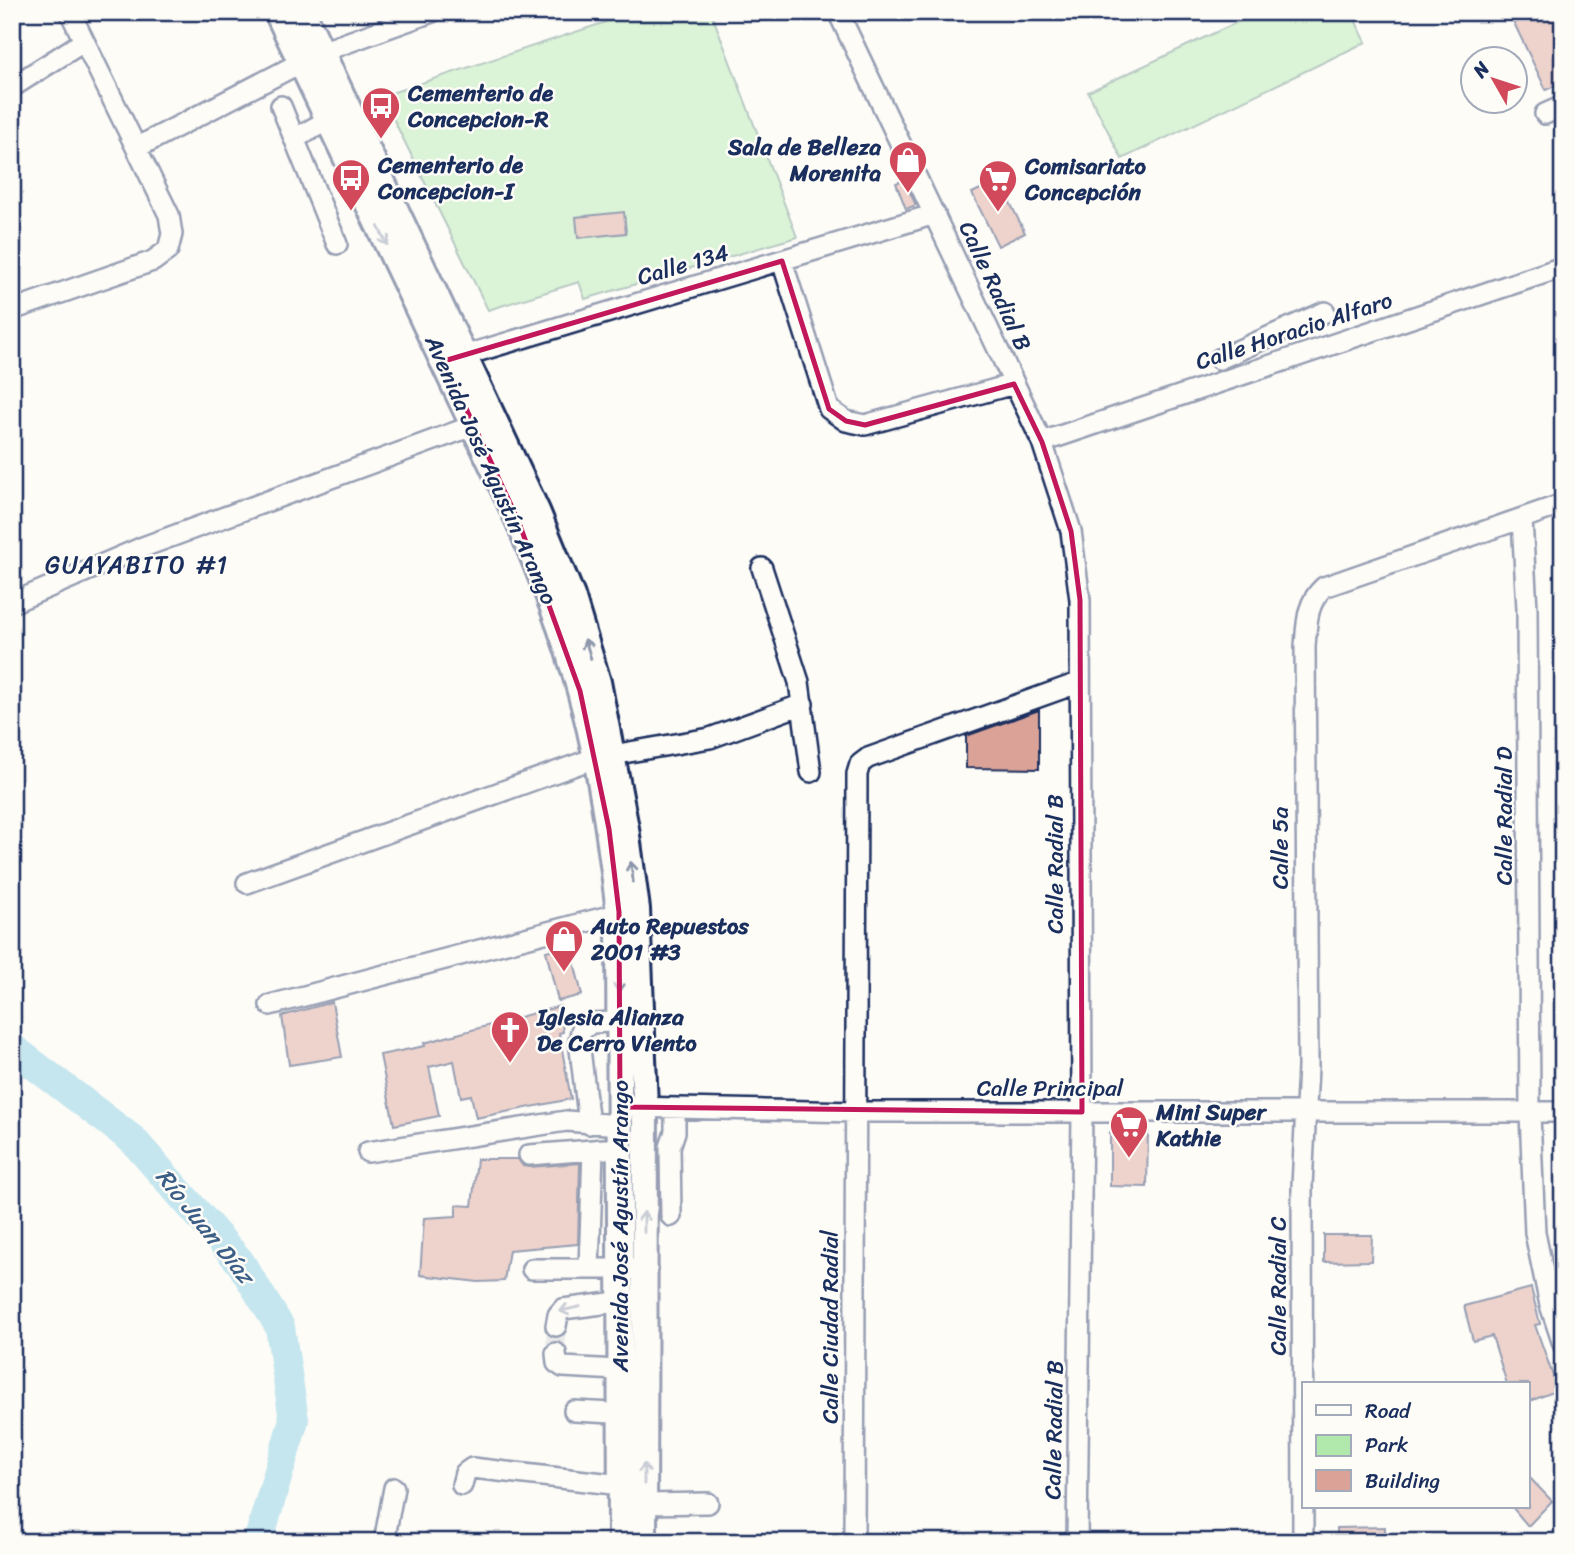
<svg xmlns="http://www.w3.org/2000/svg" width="1575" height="1554" viewBox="0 0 1575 1554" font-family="Sriracha,sans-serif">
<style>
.green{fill:#b1e9ad;stroke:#668c86;stroke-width:2}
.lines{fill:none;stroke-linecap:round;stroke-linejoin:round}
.river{stroke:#82cde2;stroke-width:30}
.building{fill:#dba297;stroke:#1b2f5e;stroke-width:2}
.minor-tunnel{stroke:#d0d3d8;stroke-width:19;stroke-dasharray:19 10;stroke-linecap:butt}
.minor-casing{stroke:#1b2f5e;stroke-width:24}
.major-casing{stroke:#1b2f5e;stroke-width:30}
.minor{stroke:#fdfcf7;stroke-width:19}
.major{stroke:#fdfcf7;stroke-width:24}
.oneway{stroke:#8c96aa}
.marked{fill:none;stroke:#c2185b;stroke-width:5;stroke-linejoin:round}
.labels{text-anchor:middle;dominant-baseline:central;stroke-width:5;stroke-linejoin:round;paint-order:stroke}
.poi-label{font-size:23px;font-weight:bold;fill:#1b2f5e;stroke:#fdfcf7;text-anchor:start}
.street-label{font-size:23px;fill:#1b2f5e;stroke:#fdfcf7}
.neighbourhood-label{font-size:24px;letter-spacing:2px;fill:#1b2f5e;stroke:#fdfcf7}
.water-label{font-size:24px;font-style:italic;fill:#3a5e86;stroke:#fdfcf7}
</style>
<rect width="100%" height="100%" fill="#fdfcf7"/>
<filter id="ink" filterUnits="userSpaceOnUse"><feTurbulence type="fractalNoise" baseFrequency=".0143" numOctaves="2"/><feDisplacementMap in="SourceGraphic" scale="14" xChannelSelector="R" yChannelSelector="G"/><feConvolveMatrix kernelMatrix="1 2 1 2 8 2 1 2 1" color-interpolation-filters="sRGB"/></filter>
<g filter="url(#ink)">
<!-- green -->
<path class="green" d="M636,12H711L797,237L585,299L579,282L488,310L382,96Z
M1259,12H1351L1366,42L1122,159L1088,92Z"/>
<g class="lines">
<!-- river -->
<path class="river" d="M12,1048L133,1140L240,1262L280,1327L294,1420L258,1542"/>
</g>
<!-- building -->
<path class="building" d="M1538,12H1563V82L1546,90L1514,23Z
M904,180L916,205L906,209L896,183Z
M999,180L1025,233L998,246L972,193Z
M624,212L626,233L578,238L576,217Z
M1039,710V769L966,768V736Z
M570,945L582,995L558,1001L546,951Z
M332,1002L342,1057L289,1065L282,1016Z
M560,1006L563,1032L559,1033L571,1099L476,1118L471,1095L461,1097L454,1061L429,1067L439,1116L394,1125L380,1055L425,1046L424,1043Z
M1110,1132H1148L1147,1187L1110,1186Z
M477,1159H518L523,1166L530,1167L580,1163L578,1244L509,1250L504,1281L478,1282L420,1275L424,1218L456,1216V1205L472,1206Z
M1324,1235H1372L1371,1261L1324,1262Z
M1531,1288L1540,1324L1535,1325L1558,1390L1528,1402V1384H1507L1492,1336L1473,1341L1464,1306Z
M1528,1476L1552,1501L1528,1526L1512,1507H1528Z
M1385,1527V1542H1337V1528Z"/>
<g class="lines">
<!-- minor-tunnel -->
<path class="minor-tunnel" d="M556,1353V1326"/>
<!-- minor casing -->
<g class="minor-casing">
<path id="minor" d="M838,12L1042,442L1071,531L1080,600L1082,1112L1077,1542
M12,87L83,42
M281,106L337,244
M1545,114L1563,106
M294,139L339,114
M138,147L321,52L432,12
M782,261L829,409L846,421L865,425L1014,384
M12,310L153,261L168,250L172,234L169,215L70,12
M453,359L935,214
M1219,359L1325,312
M1042,442L1563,267
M1522,519L1527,609L1530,1114L1535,1233L1550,1305L1563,1344
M762,568L799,682L811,772
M12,603L143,547L475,425
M247,883L595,758L710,738L803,704
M270,1005L632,910
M632,1107L856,1112H1563
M589,1124L579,1041L581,1031L591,1023L634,1021
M368,1152L566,1121L620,1125
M529,1155L605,1149
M671,1216L670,1147L675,1132V1108
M532,1269H633
M589,1269L593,1150
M556,1326L558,1315L563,1309L633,1300
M556,1353L557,1363L563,1367L635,1371
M574,1411L632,1414
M462,1485L465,1473L472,1468L621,1485
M643,1504L708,1503
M384,1542L394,1488
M854,1542L857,774L860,764L868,758L1078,683
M1303,1542L1302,1186L1308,1067L1305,646C1307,624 1306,603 1324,587L1563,504"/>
</g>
<!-- major casing -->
<g class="major-casing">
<path id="major" d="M277,12L518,520C541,576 564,632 580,691C600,763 610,838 619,912L621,1542
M303,12L537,511L572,596L598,682L626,828L637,909L645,1107L644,1542"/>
</g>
<!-- minor -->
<use href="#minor" class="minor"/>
<!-- major -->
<use href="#major" class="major"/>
</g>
<!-- one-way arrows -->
<defs><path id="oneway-shaft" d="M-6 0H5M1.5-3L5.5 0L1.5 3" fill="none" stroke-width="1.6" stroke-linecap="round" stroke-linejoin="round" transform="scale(1.75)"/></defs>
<g class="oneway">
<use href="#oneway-shaft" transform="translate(383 236) rotate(64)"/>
<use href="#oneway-shaft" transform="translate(588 649) rotate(-107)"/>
<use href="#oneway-shaft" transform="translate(632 872) rotate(-97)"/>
<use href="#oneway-shaft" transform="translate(619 982) rotate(90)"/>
<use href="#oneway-shaft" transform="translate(644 1222) rotate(-90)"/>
<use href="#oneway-shaft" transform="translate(570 1309) rotate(167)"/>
<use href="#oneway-shaft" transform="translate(644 1474) rotate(-90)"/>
</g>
</g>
<!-- marked area -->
<path d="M0 0H1575V1554H0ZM782,261L829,409L846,421L865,425L1014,384L1042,442L1071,531L1080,600L1082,1112L620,1107L619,912L609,829L580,691L518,520L444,361Z" fill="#fdfcf7" fill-opacity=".55" fill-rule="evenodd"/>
<path class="marked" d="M782,261L829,409L846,421L865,425L1014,384L1042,442L1071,531L1080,600L1082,1112L620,1107L619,912L609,829L580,691L518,520L444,361Z"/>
<!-- icons -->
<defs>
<g id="bus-pin" transform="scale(2.0125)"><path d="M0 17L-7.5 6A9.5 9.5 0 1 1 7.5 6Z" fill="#d1495b" stroke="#fdfcf7"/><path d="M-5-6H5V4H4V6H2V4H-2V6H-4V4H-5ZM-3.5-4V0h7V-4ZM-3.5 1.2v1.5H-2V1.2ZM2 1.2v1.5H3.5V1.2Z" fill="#fff"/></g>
<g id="shop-pin" transform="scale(2.0125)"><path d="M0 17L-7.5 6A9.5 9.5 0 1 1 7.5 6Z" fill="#d1495b" stroke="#fdfcf7"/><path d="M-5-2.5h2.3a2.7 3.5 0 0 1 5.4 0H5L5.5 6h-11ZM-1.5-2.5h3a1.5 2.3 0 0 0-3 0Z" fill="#fff"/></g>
<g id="supermarket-pin" transform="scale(2.0125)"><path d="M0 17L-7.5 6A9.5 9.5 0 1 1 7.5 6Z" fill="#d1495b" stroke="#fdfcf7"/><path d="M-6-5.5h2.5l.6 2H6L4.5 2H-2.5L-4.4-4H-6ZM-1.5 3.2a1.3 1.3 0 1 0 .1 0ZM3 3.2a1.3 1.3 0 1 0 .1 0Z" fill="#fff"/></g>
<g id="church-pin" transform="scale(2.0125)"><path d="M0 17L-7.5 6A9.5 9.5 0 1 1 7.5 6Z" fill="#d1495b" stroke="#fdfcf7"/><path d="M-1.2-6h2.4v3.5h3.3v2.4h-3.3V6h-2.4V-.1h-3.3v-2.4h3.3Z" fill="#fff"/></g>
</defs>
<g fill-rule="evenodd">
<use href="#bus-pin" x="381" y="106"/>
<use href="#shop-pin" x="908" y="160"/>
<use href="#bus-pin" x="351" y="178"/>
<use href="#supermarket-pin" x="998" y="179"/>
<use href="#shop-pin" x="564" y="939"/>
<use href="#church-pin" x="510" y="1030"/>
<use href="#supermarket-pin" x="1129" y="1125"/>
</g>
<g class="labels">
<!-- poi labels -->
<g class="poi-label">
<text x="408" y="93">Cementerio de<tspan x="408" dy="26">Concepcion-R</tspan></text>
<text x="881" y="147" text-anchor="end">Sala de Belleza<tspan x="881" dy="26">Morenita</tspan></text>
<text x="378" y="165">Cementerio de<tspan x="378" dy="26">Concepcion-I</tspan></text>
<text x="1025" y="166">Comisariato<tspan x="1025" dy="26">Concepción</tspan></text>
<text x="591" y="926">Auto Repuestos<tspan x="591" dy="26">2001 #3</tspan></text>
<text x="537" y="1017">Iglesia Alianza<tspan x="537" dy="26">De Cerro Viento</tspan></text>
<text x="1156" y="1112">Mini Super<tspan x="1156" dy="26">Kathie</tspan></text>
</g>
<!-- street labels -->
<g class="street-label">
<text transform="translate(683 265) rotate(-16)">Calle 134</text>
<text transform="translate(995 286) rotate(65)">Calle Radial B</text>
<text transform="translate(1294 331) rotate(-18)">Calle Horacio Alfaro</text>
<text transform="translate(491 470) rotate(66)">Avenida José Agustín Arango</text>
<text transform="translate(1504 816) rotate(-90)">Calle Radial D</text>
<text transform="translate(1280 848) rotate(-90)">Calle 5a</text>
<text transform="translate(1055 864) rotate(-90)">Calle Radial B</text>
<text x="1050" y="1088">Calle Principal</text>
<text transform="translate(620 1226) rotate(-90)">Avenida José Agustín Arango</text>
<text transform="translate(1278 1286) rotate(-90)">Calle Radial C</text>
<text transform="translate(830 1327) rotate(-90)">Calle Ciudad Radial</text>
<text transform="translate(1054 1430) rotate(-89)">Calle Radial B</text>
</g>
<!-- neighbourhood labels -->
<g class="neighbourhood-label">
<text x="137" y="565">GUAYABITO #1</text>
</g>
<!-- water labels -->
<g class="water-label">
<text transform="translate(205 1226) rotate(51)">Río Juan Díaz</text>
</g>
</g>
<!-- margin -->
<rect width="1575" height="1554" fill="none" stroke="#fdfcf7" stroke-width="42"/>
<rect x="21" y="21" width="1533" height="1512" fill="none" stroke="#1b2f5e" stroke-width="2.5" filter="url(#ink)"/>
<!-- legend -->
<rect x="1302" y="1382" width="228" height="126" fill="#fdfcf7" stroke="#a3aaba" stroke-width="2"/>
<rect x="1316" y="1405" width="35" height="10" fill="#fdfcf7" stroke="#a3aaba" stroke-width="2"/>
<text x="1365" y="1418" font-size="21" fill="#1b2f5e">Road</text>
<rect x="1316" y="1435" width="35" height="21" fill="#b1e9ad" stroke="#a3aaba" stroke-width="2"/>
<text x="1365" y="1452" font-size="21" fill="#1b2f5e">Park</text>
<rect x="1316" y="1470" width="35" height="21" fill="#dba297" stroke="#a3aaba" stroke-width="2"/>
<text x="1365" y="1488" font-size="21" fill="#1b2f5e">Building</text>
<!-- north arrow -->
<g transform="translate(1494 80) rotate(309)"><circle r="33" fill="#fdfcf7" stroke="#a3aaba" stroke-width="2"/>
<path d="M0-5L12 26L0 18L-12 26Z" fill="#d1495b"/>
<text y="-10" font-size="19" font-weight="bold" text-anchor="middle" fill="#1b2f5e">N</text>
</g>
</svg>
